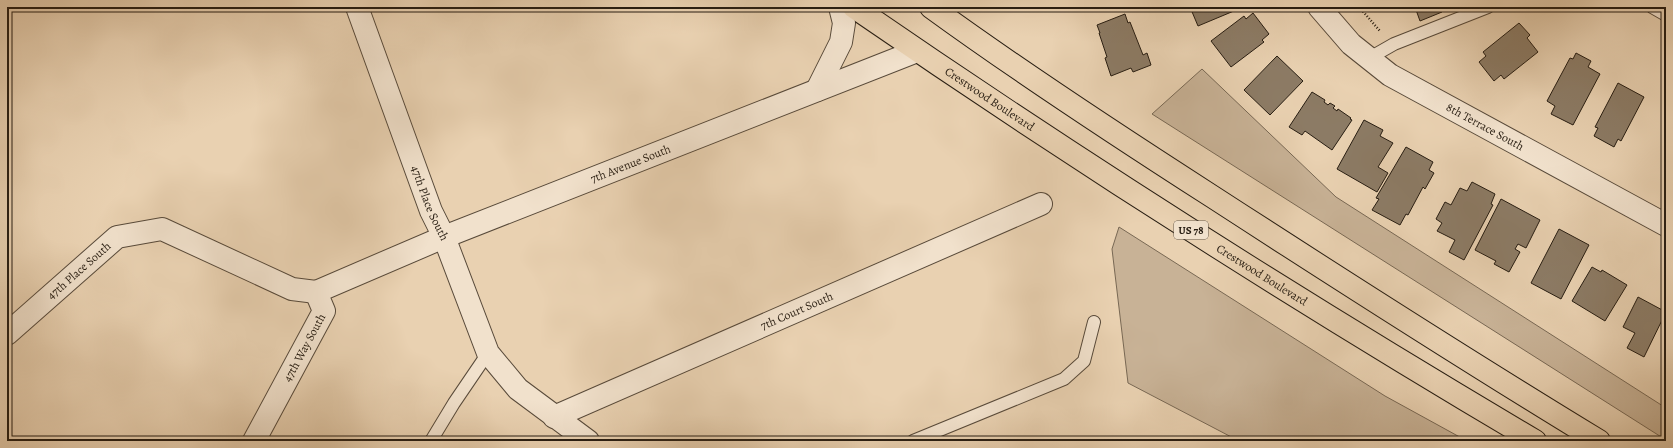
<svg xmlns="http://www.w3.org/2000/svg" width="1673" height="448" viewBox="0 0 1673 448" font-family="Alegreya,serif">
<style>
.green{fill:#c8b296;stroke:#786854}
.building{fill:#8c7b65;stroke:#271d12}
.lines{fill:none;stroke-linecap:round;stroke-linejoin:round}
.lane-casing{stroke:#584a3a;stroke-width:14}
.street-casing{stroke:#584a3a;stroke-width:24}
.primary-casing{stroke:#271d12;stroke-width:24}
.path{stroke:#271d12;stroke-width:2.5;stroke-dasharray:1 2;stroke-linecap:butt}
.lane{stroke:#f1e1cc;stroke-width:12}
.street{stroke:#f1e1cc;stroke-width:22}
.primary{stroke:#e9d1b1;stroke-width:22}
.labels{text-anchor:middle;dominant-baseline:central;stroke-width:4;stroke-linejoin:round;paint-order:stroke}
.shield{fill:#f1e1cc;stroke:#64584a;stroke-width:1}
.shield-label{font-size:11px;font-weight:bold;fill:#271d12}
.street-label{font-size:12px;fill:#271d12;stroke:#f1e1cc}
</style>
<rect width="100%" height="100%" fill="#e9d1b1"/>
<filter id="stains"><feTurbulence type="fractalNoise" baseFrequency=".005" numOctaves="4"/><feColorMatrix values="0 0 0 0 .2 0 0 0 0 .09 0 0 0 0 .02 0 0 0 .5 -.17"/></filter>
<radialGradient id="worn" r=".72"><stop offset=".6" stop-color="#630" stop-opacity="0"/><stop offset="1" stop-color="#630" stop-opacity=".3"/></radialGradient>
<!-- green -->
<path class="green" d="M1202,69L1336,197L1666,408V440L1152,114Z
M1119,227L1385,396L1467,441H1239L1128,383L1112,249Z"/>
<!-- building -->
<path class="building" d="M1190,7H1241V8L1198,26Z
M1415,7H1440L1442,12L1420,21Z
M1253,13L1269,34L1262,40L1264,42L1231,67L1211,41L1244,16L1246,19Z
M1125,14L1128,23L1130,22L1143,55L1147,53L1151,65L1133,72L1131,68L1111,76L1105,58L1107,57L1099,33H1100L1097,25Z
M1519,23L1530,35L1527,38L1538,52L1504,79L1501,75L1494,81L1479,62L1486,56L1483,52Z
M1576,53L1591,61L1588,67L1600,74L1573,125L1551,114L1555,106L1547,101L1570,58L1573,59Z
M1277,56L1303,81L1270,115L1244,90Z
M1618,83L1644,97L1621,141L1618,139L1614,147L1594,136L1598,128L1595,127Z
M1312,92L1325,100L1324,102L1328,105L1330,103L1335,106L1333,108L1337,111L1338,109L1351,118L1350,119L1352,120L1332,150L1305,131L1302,135L1289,127Z
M1364,120L1383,130L1380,136L1393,143L1378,167L1388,173L1377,192L1337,169Z
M1406,147L1433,162L1429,170L1434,173L1425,189L1423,187L1408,215L1406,214L1400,225L1372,210L1379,199L1376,198Z
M1472,182L1495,194L1491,204L1493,205L1464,260L1449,252L1455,240L1437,231L1442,223L1436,219L1445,202L1451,205L1460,188L1467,191Z
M1501,199L1540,220L1526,248L1518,244L1515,249L1520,252L1509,272L1494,264L1496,261L1475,250Z
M1559,229L1589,245L1561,299L1531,283Z
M1592,267L1601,272L1602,270L1627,285L1605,321L1572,301Z
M1638,297L1666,312L1644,357L1627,348L1635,333L1623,327Z"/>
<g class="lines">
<!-- lane casing -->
<g class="lane-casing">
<path id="lane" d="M1652,7L1666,15
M1369,60L1373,56L1394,44L1488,7
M431,441L454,403L488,353
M913,441L1064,379L1084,361L1094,322"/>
</g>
<!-- street casing -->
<g class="street-casing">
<g id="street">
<path id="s1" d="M357,7L431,211L444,237L488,353L518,389L588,441"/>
<path id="s2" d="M1319,7L1351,44L1390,75L1666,225"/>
<path d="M817,90L841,42L844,23L840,7"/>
<path id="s3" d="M7,334L117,237L162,229L292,289L316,292"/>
<path id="s4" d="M554,417L1041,204"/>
<path id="s5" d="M254,441L324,311L316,292L444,237L917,51"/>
</g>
</g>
<!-- primary casing -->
<g class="primary-casing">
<g id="primary">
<path id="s6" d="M854,7C1076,160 1303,304 1535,441"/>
<path d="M931,7C1023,74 1118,136 1213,197C1341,280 1469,362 1599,441"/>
</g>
</g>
<!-- path -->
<path class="path" d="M1359,7L1380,31"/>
<!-- lane -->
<use href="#lane" class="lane"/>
<!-- street -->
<use href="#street" class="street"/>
<!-- primary -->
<use href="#primary" class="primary"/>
</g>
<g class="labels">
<!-- shield labels -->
<rect class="shield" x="1174" y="221" width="34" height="18" rx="3"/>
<g class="shield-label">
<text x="1191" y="230">US 78</text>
</g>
<!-- street labels -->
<g class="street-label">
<text stroke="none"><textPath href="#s6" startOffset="164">Crestwood Boulevard</textPath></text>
<text stroke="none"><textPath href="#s2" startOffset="207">8th Terrace South</textPath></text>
<text stroke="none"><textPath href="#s5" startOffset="508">7th Avenue South</textPath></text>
<text stroke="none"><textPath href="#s1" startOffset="209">47th Place South</textPath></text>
<text stroke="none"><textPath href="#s3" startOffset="96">47th Place South</textPath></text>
<text stroke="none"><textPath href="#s6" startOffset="488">Crestwood Boulevard</textPath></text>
<text stroke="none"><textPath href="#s4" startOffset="265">7th Court South</textPath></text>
<text stroke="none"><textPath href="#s5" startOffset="106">47th Way South</textPath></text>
</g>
</g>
<!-- margin -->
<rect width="1673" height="448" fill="none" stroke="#e9d1b1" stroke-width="24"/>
<rect x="8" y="8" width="1657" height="432" fill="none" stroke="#271d12" stroke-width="2"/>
<rect x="12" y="12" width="1649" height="424" fill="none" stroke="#271d12"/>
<rect width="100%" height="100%" filter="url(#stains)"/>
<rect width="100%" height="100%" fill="url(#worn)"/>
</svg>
